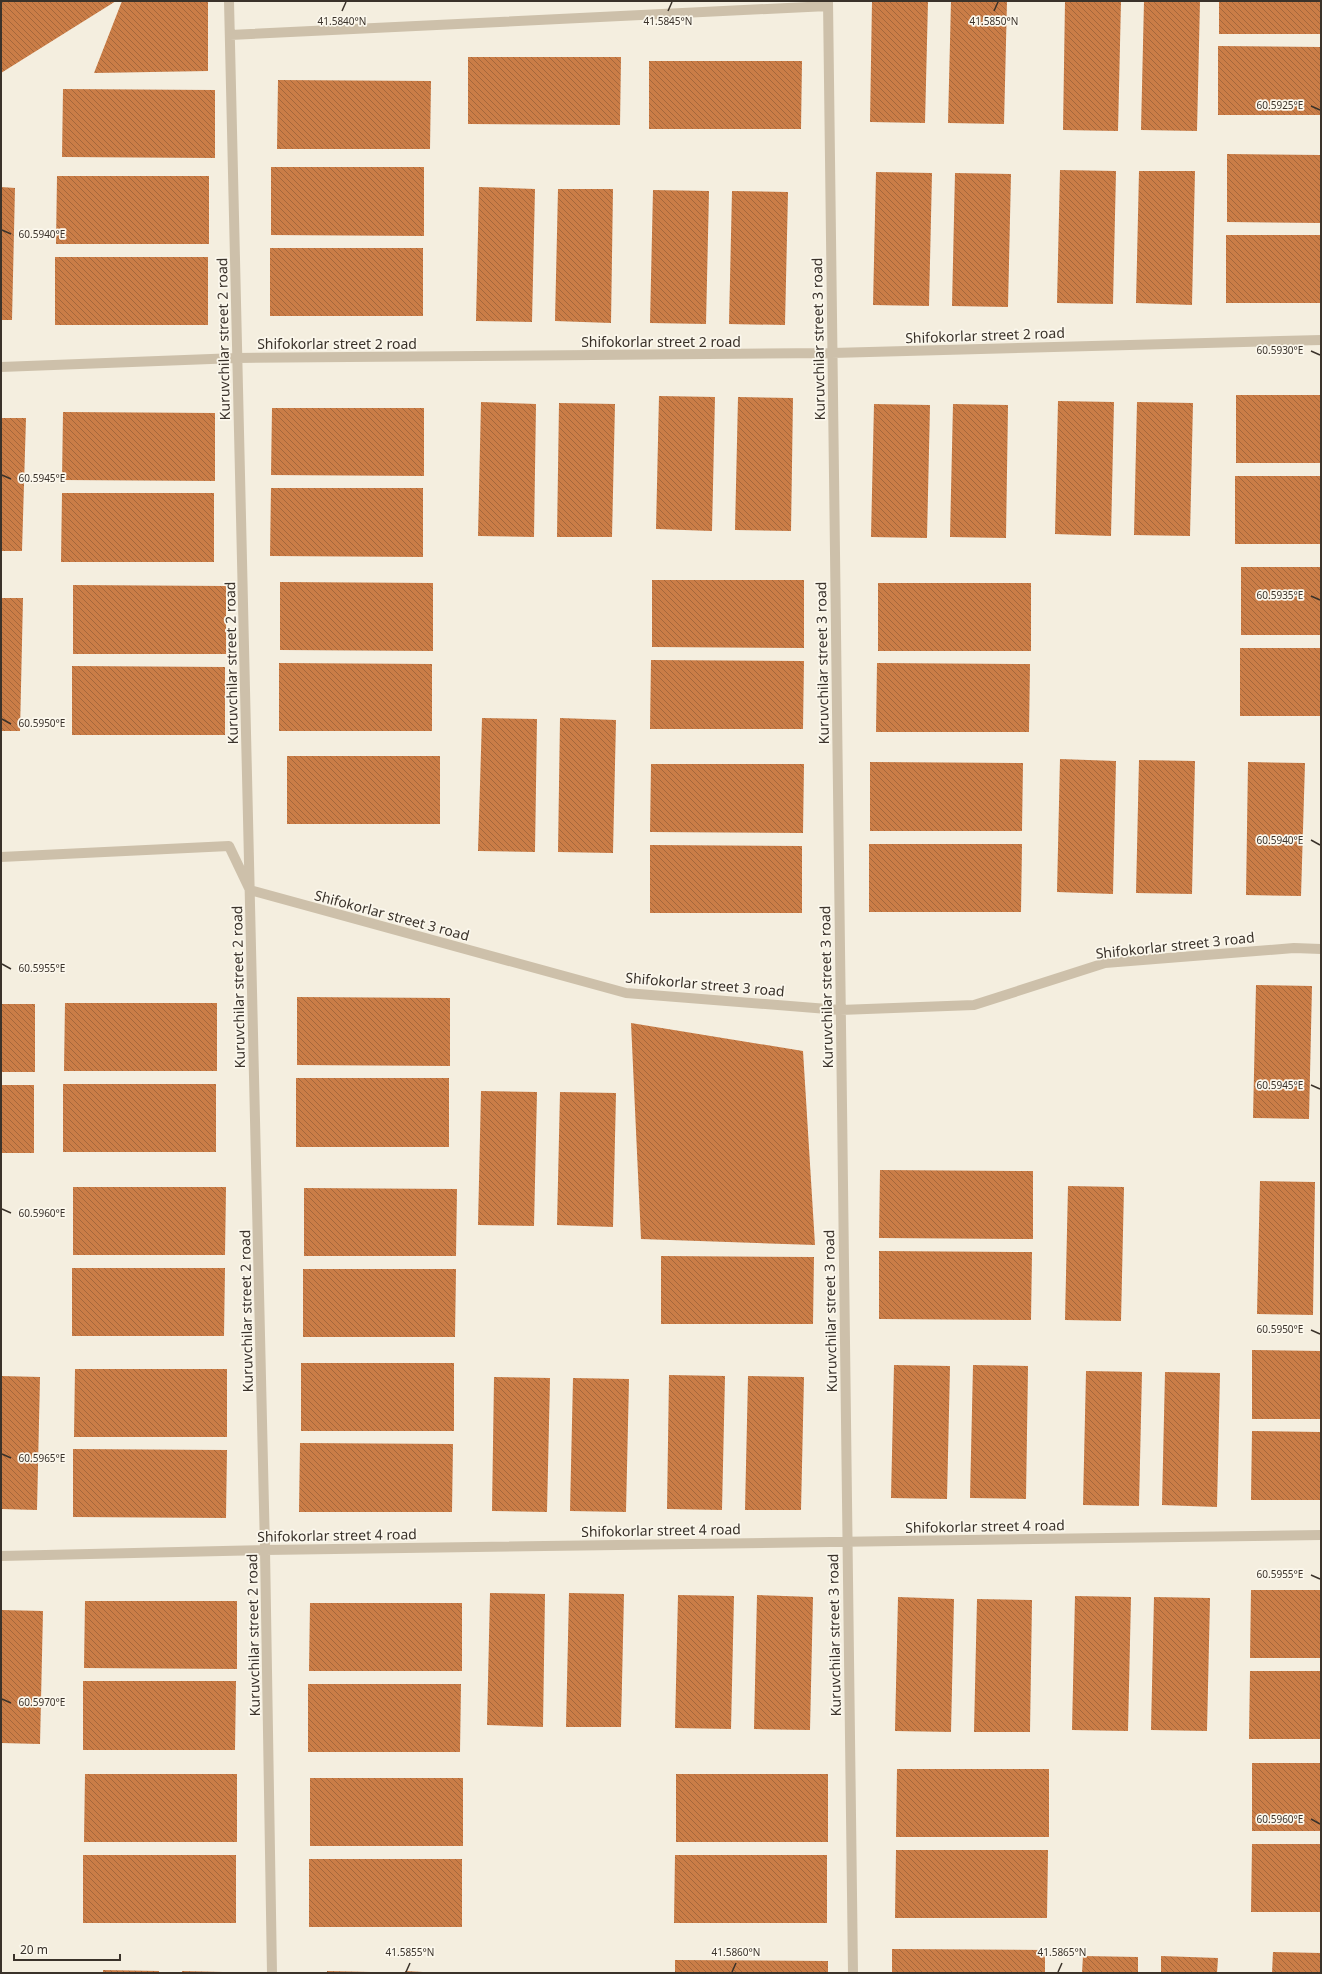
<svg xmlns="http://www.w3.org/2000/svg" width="1322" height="1974" viewBox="0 0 1322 1974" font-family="'Noto Sans',sans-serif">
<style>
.building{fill:url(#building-back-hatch)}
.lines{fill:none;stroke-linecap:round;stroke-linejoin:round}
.minor{stroke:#cdc0aa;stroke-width:10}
.ticks{fill:none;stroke:#3a322a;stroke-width:1.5}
.labels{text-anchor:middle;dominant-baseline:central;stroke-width:3.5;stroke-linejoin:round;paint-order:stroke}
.street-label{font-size:14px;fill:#3a322a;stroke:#fbf7ec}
.ticks-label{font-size:10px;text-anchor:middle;fill:#3a322a;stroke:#fbf7ec;stroke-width:3.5;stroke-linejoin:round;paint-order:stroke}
</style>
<defs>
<pattern id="building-back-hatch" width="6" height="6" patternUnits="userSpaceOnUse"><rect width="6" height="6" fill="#ca7d47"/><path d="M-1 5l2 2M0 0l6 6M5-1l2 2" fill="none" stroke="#a5673b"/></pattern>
</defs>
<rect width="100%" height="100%" fill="#f4eedf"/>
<!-- building -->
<path class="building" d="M1,1H116L1,73Z
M122,1H208V71L94,73Z
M872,1H928L925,123L870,122Z
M951,1H1007L1004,124L948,123Z
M1065,1H1121L1118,131L1063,130Z
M1144,1H1200L1197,131L1141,130Z
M1219,1H1321V34H1219Z
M1218,46L1321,47V115H1218Z
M468,57H621L620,125L468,124Z
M649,61H802L801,129H649Z
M278,80L431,81L430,149H277Z
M63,89L215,90V158L62,157Z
M1227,154L1321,155V223L1227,222Z
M271,167H424V236L271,235Z
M1060,170L1116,171L1113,304L1057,303Z
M1139,171H1195L1192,305L1136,303Z
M876,172L932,173L929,306L873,305Z
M955,173L1011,174L1008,307L952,306Z
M57,176H209V244H56Z
M1,187L15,188L12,320H1Z
M479,187L535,189L532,322L476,321Z
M558,189H613L611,323L555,321Z
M653,190L709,191L706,324L650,323Z
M732,191L788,192L785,325L729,324Z
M1226,235H1321V303H1226Z
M270,248H423V316H270Z
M55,257H208V325H55Z
M1236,395H1321V463H1236Z
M659,396L715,397L712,531L656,529Z
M738,397L793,398L791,531L735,530Z
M1058,401L1114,402L1111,536L1055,534Z
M481,402L536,404L534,537L478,536Z
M1137,402L1193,403L1190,536L1134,535Z
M559,403L615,404L612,537H557Z
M874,404L930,405L927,538L871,537Z
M953,404L1008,405L1006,538L950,537Z
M272,408H424V476L271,475Z
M63,412L215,413V481L62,480Z
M1,418H26L22,551H1Z
M1235,476H1321V544H1235Z
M271,488H423V557L270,556Z
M62,493H214V562H61Z
M1241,567H1321V635H1241Z
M652,580H804V648L652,647Z
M280,582L433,583V651L280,650Z
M878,583H1031V651H878Z
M73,585L226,586V654H73Z
M1,598H23L20,731H1Z
M1240,648H1321V716H1240Z
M651,660L804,661L803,729H650Z
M279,663L432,664V731H279Z
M877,663L1030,664L1029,732H876Z
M72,666L225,667V735H72Z
M482,718L537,719L535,852L478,851Z
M560,718L616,720L613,853L558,852Z
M287,756H440V824H287Z
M1060,759L1116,761L1113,894L1057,892Z
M1139,760L1195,761L1192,894L1136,893Z
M870,762L1023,763L1022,831H870Z
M1248,762L1305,763L1301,896L1246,895Z
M651,764H804L803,833L650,832Z
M869,844H1022L1021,912H869Z
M650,845L802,846V913H650Z
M1256,985L1312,986L1309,1119L1253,1118Z
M297,997L450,998V1066L297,1065Z
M65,1003H217V1071H64Z
M1,1004H35V1072H1Z
M631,1023L803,1051L815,1245L641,1239Z
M296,1078H449V1147H296Z
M63,1084H216V1152H63Z
M1,1085H34V1153H1Z
M481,1091L537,1092L534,1226L478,1225Z
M560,1092L616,1093L613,1227L557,1225Z
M880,1170L1033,1171V1239L879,1238Z
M1260,1181L1315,1182L1313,1315L1257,1314Z
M1068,1186L1124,1187L1121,1321L1065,1320Z
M73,1187H226L225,1255H73Z
M304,1188L457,1189L456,1256H304Z
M879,1251L1032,1252L1031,1320L879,1319Z
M661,1256L814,1257L813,1324H661Z
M72,1268H225L224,1336H72Z
M303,1269H456L455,1337H303Z
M1252,1350L1321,1351V1419H1252Z
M301,1363H454V1431H301Z
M894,1365L950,1366L947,1499L891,1498Z
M973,1365L1028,1366L1026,1499L970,1498Z
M75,1369H227V1437H74Z
M1086,1371L1142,1372L1139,1506L1083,1505Z
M1165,1372L1220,1373L1217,1507L1162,1505Z
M669,1375L725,1376L722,1510L667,1509Z
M1,1376L40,1377L37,1510L1,1509Z
M748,1376L804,1377L801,1510H745Z
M494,1377L550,1378L547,1512L492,1511Z
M573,1378L629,1379L626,1512L570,1511Z
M1252,1431L1321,1432V1500H1251Z
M300,1443L453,1444L452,1512H299Z
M73,1449L227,1450L226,1518L73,1517Z
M1251,1590H1321V1658H1250Z
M490,1593L545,1594L543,1727L487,1725Z
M569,1593L624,1594L621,1727H566Z
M678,1595L734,1596L731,1729L675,1728Z
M757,1595L813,1597L810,1730L754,1729Z
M1075,1596L1131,1597L1128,1731L1072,1730Z
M898,1597L954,1599L951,1732L895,1731Z
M1154,1597L1210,1598L1207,1731L1151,1730Z
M977,1599L1032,1600L1030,1732H974Z
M85,1601H237V1669L84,1668Z
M310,1603H462V1671H309Z
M1,1610L43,1611L40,1744L1,1743Z
M1250,1671H1321V1739H1249Z
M83,1681H236L235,1750H83Z
M308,1684H461L460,1752H308Z
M1252,1763H1321V1831H1252Z
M897,1769H1049V1837H896Z
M85,1774H237V1842H84Z
M676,1774H828V1842H676Z
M310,1778H463V1846H310Z
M1252,1844H1321V1912H1251Z
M896,1850H1048L1047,1918H895Z
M83,1855H236V1923H83Z
M675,1855H827V1923H674Z
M309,1859H462V1927H309Z
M892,1949L1045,1950V1973H892Z
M1273,1952L1321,1953V1973H1272Z
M1083,1956L1138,1957V1973H1082Z
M1161,1956L1218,1958L1217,1973H1161Z
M675,1960L828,1961V1973H675Z
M103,1970L159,1971V1973H103Z
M182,1971L223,1972V1973H182Z
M327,1971L371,1972V1973H327Z
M405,1971L423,1972V1973H405Z"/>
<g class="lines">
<!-- minor -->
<path class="minor" d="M229,1L265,1550L272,1973
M828,1L853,1973
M230,35L828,6
M1,367L237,358L832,353L1321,340
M1,857L229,846L250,890L626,993L840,1010L974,1005L1105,963L1294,948L1321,949
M1,1556L265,1550L1321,1535"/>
</g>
<!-- ticks -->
<path class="ticks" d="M342,11L346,2M668,11L672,2M994,11L998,2M1311,106L1320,110M2,230L11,234M1311,351L1320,355M2,475L11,479M1311,596L1320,600M2,719L11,724M1311,840L1320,845M2,964L11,969M1311,1085L1320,1089M2,1209L11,1213M1311,1330L1320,1334M2,1454L11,1458M1311,1575L1320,1579M2,1699L11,1703M1311,1819L1320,1824M406,1972L410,1963M732,1972L736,1963M1058,1972L1062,1963"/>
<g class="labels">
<!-- street labels -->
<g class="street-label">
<text transform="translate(985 335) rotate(-2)">Shifokorlar street 2 road</text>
<text transform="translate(223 339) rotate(-91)">Kuruvchilar street 2 road</text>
<text transform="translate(818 339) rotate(-91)">Kuruvchilar street 3 road</text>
<text x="661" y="341">Shifokorlar street 2 road</text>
<text x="337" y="343">Shifokorlar street 2 road</text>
<text transform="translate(231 663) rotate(-91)">Kuruvchilar street 2 road</text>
<text transform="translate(822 663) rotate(-91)">Kuruvchilar street 3 road</text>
<text transform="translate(392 915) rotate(15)">Shifokorlar street 3 road</text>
<text transform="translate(1175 945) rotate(-6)">Shifokorlar street 3 road</text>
<text transform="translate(705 984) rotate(5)">Shifokorlar street 3 road</text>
<text transform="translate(238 987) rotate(-91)">Kuruvchilar street 2 road</text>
<text transform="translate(826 987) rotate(-91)">Kuruvchilar street 3 road</text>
<text transform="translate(246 1311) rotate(-91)">Kuruvchilar street 2 road</text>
<text transform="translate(830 1311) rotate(-91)">Kuruvchilar street 3 road</text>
<text transform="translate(985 1526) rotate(-1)">Shifokorlar street 4 road</text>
<text transform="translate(661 1530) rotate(-1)">Shifokorlar street 4 road</text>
<text transform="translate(337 1535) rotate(-1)">Shifokorlar street 4 road</text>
<text transform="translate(253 1635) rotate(-91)">Kuruvchilar street 2 road</text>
<text transform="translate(834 1635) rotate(-91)">Kuruvchilar street 3 road</text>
</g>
</g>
<g class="ticks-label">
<text x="668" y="25">41.5845°N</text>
<text x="994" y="25">41.5850°N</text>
<text x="342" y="25">41.5840°N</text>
<text x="1280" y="109">60.5925°E</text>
<text x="42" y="238">60.5940°E</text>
<text x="1280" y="354">60.5930°E</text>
<text x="42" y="482">60.5945°E</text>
<text x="1280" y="599">60.5935°E</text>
<text x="42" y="727">60.5950°E</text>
<text x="1280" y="844">60.5940°E</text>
<text x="42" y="972">60.5955°E</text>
<text x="1280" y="1089">60.5945°E</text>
<text x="42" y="1217">60.5960°E</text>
<text x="1280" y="1333">60.5950°E</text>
<text x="42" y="1462">60.5965°E</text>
<text x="1280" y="1578">60.5955°E</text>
<text x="42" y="1706">60.5970°E</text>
<text x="1280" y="1823">60.5960°E</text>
<text x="410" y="1956">41.5855°N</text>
<text x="736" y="1956">41.5860°N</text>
<text x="1062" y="1956">41.5865°N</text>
</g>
<!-- border -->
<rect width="1322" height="1974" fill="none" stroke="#3a322a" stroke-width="4"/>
<!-- scale -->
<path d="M14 1954v6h106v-6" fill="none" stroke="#3a322a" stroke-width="2"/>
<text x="20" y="1954" font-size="12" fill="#3a322a" stroke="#fbf7ec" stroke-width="3" paint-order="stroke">20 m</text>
</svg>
